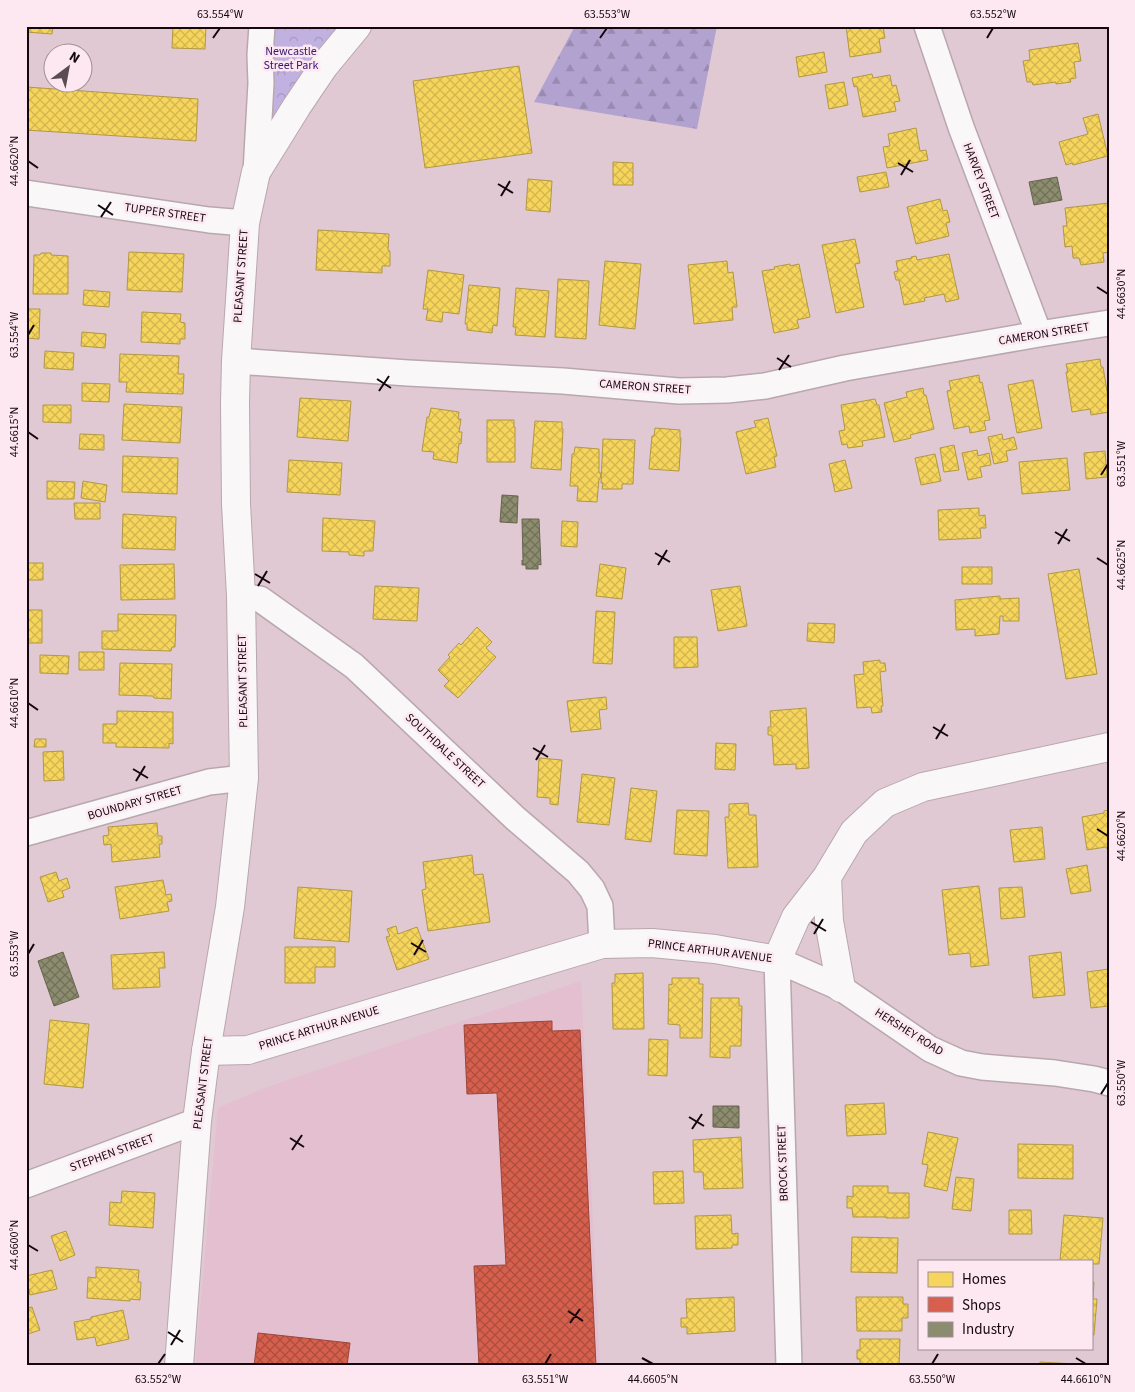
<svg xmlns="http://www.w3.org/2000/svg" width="1135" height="1392" viewBox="0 0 1135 1392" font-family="'Source Sans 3',sans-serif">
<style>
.built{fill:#e3bfcf}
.forest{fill:url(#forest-firs)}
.park{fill:url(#park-crowns)}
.homes{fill:url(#homes-cross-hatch);stroke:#b29744}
.shops{fill:url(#shops-cross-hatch);stroke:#9c453a}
.industry{fill:url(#industry-cross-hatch);stroke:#686451}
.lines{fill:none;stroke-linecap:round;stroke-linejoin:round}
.minor-casing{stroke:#b9a7ae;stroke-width:28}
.tertiary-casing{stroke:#b9a7ae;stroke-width:30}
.secondary-casing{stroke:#b9a7ae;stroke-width:30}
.minor{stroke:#faf7f8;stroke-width:25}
.tertiary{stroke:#faf7f8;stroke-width:28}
.secondary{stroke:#faf7f8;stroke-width:28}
.ticks{fill:none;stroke:#14070d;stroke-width:2}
.labels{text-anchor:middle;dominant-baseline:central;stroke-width:5;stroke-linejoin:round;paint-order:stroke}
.park-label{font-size:12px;fill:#331771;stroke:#fde8f1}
.street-label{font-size:12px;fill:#14070d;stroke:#fde8f1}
.neatline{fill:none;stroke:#14070d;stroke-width:2}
.ticks-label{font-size:12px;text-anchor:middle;fill:#14070d}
</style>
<defs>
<pattern id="forest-firs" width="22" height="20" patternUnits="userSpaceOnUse" patternTransform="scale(1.25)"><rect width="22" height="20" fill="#b2a2d0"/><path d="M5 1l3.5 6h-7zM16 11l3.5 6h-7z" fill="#988ab1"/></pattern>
<pattern id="park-crowns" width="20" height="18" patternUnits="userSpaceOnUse" patternTransform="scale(1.25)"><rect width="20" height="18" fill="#c1b1e1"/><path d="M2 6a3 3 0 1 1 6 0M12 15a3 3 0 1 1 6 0" fill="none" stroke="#a597c0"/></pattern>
<pattern id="homes-cross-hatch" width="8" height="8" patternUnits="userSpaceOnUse" patternTransform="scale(1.25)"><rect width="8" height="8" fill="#f6d55c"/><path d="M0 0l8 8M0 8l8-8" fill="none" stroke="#d2b54f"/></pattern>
<pattern id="shops-cross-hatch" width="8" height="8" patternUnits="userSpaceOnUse" patternTransform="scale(1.25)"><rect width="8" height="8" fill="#d6604d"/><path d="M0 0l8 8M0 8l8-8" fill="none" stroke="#ac4d3e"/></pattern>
<pattern id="industry-cross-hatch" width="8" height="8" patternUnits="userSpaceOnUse" patternTransform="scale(1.25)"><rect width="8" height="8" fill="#8c8c6e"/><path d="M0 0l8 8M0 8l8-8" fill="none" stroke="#717059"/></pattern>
</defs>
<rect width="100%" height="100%" fill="#e0c9d3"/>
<!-- built -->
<path class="built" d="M581,981L600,1366H195L218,1108L267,1087Z"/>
<!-- forest -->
<path class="forest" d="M575,26H717L697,129L534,102Z"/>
<!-- park -->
<path class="park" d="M262,26H357L256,172Z"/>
<!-- homes -->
<path class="homes" d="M26,26H53L52,34L26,32Z
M173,26H206L205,49L172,48Z
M846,26L883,27L885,38L879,39L881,52L850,57Z
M1078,43L1081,61L1074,62L1076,78L1070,79L1071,82L1056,84V82L1033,85L1032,82H1027L1023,61L1030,60L1029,50Z
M824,52L827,72L799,77L796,57Z
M519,66L532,153L425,168L413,81Z
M872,74L873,78L890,75L892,86L896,85L900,101L894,102L896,111L863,117L857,86L854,87L852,78Z
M844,82L848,105L829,109L825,85Z
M26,87L198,99L196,141L26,130Z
M1098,114L1108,156L1073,165L1072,163L1066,165L1059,142L1088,134L1083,118Z
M916,128L920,151L926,150L928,160L887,168L883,147L890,146L888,134Z
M613,162L633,163V185H613Z
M886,172L889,187L860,192L857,177Z
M528,179L552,181L550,212L526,210Z
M940,199L943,211L947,210L950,222L946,223L949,236L916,244L907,207Z
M1109,203V252L1103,253L1104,262L1081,265L1079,258H1073L1072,246L1065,247L1063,226H1067L1065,208Z
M318,230L389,234L388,250L390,251V266H382V273L316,270Z
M855,239L860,263L855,264L864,307L836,313L822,245Z
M129,252L184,254L182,292L127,290Z
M41,253H51V255L68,256V294H33L34,255H40Z
M949,254L959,299L946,302L944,294L924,298L925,301L904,305L899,280H896L894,272L898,271L896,261L912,258L911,257L916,256L917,260Z
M605,261L641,264L635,329L599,325Z
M727,261L728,273L733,272L737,307H732L733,320L694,324L688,265Z
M790,264V266L799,264L810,317L797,320L799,328L774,333L762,271L775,269L774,267Z
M428,270L464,275L459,314L443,312L442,322L426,320L428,309H423Z
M558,279L589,281L586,339L555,337Z
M469,285L500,288L497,326L493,325L492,333L467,330V324H465Z
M516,288L549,291L545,337L515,335L516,327H513Z
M84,290L110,292L109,307L83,305Z
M26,309H40L39,339L26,338Z
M142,312L181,314L180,322L185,323V339H180V344L141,342Z
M82,332L106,334L105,348L81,346Z
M45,351L74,353L73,370L44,368Z
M120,354L179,356L178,374H184L183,394L126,392L127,382H119Z
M1100,359L1101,367H1103L1109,403V412L1091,415L1090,409L1072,412L1066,372H1068L1066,364Z
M979,375L980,383L982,382L990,420L984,421L986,430L970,433L969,426L954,429L947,391L951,390L949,381Z
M1033,380L1042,428L1017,433L1008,385Z
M82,383L110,384L109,402L82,401Z
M923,388L924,395H926L934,429L910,435L911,438L894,442L884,403L907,397L906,392Z
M300,398L351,401L348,441L297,437Z
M875,399L877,405H879L885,437L862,441L863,446L848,448L847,444L842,445L839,431L845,430L841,405Z
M124,404L182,407L180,443L122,440Z
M43,405H71V423L43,422Z
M431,408L459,412L458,419H461L459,432H462L461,444L459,443L457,463L433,459L434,452L422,451L427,417H429Z
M768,418L777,456L774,457L776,467L746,474L736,432L756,427L754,421Z
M487,420H514V427H515V462H487Z
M535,421L562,422V429H563L561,470L531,468Z
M655,428L680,430V438H681L679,471L649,469L652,436H654Z
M80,434L104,435V450L79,449Z
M1002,434L1003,440L1014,437L1017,449L1006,451L1008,461L994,464L988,437Z
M603,439L635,440L633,484H622V489H602L603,483H601Z
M954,445L959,470L944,472L940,448Z
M575,447L599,449V473H601L600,479H599L597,502L577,501L578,486H570L572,454H574Z
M977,450L978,456L989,453L991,465L980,467L982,477L968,480L962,453Z
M1105,451L1107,477L1086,479L1084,453Z
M935,454L941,481L921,485L915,458Z
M123,456L178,458L177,494L122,492Z
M1067,458L1070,490L1022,494L1019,462Z
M289,460L342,463L340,495L287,492Z
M845,460L852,488L835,492L829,464Z
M47,481L75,482L74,499H47Z
M83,481L107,485L105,502L81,498Z
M74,503H100V519H75Z
M979,508V516L985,515L986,528H980L981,538L939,540L938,510Z
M123,514L176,517L175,550L122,548Z
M323,518L375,521L373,551H364V556L349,555V552L322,551Z
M562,521L578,522L577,547L561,546Z
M28,563H43V580H28Z
M174,564L175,599L121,600L120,565Z
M600,564L626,568L622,599L596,596Z
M962,567H992V584H962Z
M1079,569L1097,674L1066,679L1048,574Z
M375,586L419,588L417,621L373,619Z
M740,586L747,626L718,631L711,590Z
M1000,596V599L1019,598V621H1003V616H1000L999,634L975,636V629L956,630L955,600Z
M26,610H42V643H26Z
M596,611L615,612L612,664L593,663Z
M118,614L176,615L175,647H172L171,651L102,649V631H118Z
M808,623L835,624L834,643L807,641Z
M477,627L492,642L486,648L496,657L458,698L444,686L449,681L438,670L450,657L448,655L459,643L461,645Z
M674,637H697L698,667L674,668Z
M79,652H104V670H79Z
M40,655L69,656L68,674L40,673Z
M880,660V663H885L886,671L880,672L883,706H881L882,712L872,713L871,707L857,708L854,675L864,674L863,662Z
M120,663L172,664L171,699L154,698L153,696L119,695Z
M606,697L607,709L599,710L601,729L571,732L567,701Z
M806,708L809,768L796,769V764L774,765L772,735H768V727H771L770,711Z
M117,711L173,712V744L169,743V748L116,747V743H103V724H117Z
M35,739H46V747H34Z
M716,743L736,744L735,770L715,769Z
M63,751L64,780L44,781L43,752Z
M539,758L562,760L558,805L550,804V798L537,797Z
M582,774L615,778L609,825L577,822Z
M631,788L657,791L651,842L625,839Z
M748,803L749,815H756L758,867L728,868L725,817H729V804Z
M677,810L709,811L707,856L674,854Z
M1109,810V849H1107L1106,847L1087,850L1082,817L1104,813V811Z
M157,823L158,836H162V844H159L160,857L112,862L111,844L104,845L103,836L109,835L108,827Z
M1042,827L1045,859L1014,862L1010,830Z
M472,855L474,875L483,874L490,922L428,931L422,890L426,889L423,862Z
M1087,865L1091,891L1071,894L1066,869Z
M56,872L59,881L67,878L70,888L62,891L64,897L48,902L40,877Z
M163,880L166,895L171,894L172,901L167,902L169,911L120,919L115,887Z
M979,886L989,965L971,967L970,953L949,955L942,890Z
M298,887L352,891L349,942L294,938Z
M1022,887L1025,917L1001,919L999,888Z
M396,926L398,934L417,927L429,959L397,970L386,937L390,936L387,929Z
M285,947H335V967H315V983H285Z
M164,952L165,968H159L160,987L113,989L111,955Z
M1061,952L1065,995L1033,998L1029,956Z
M1109,969V1006L1091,1008L1087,972Z
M643,973L644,1029H613L612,983H615V974Z
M672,978H699V984H703L702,1038H680V1025L668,1024L669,984L672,985Z
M711,998H739V1006H742L741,1046H730V1058L710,1057Z
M50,1020L89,1024L83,1088L44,1084Z
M649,1039L668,1040L667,1076L648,1075Z
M884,1103L886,1134L847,1136L845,1105Z
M928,1132L958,1138L947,1191L924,1186L928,1165L922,1164Z
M741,1137L743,1188L704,1189L703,1172H694L693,1140Z
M1018,1144L1073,1145V1179L1018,1178Z
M683,1171L684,1203L654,1204L653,1172Z
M956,1177L974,1179L971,1211L952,1209Z
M853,1186H888V1193H909V1218H886V1217H853L852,1208H847V1196L853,1197Z
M122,1191L155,1193L153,1228L109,1225L110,1202L121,1203Z
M1009,1210H1031L1032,1234H1009Z
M731,1215L732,1234L738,1233V1245H732V1248L696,1249L695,1216Z
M1064,1215L1103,1218L1099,1264H1091V1261H1060Z
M66,1231L75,1255L60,1261L51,1236Z
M852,1237L898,1238L897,1273L851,1272Z
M96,1267L139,1270L138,1282H141L140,1300L130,1299V1301L87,1298L88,1277L96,1278Z
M52,1270L57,1289L30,1295L26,1276Z
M1091,1282H1094L1093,1299H1097L1094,1335H1091Z
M734,1297L735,1331L687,1334V1327H681V1318H687L686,1299Z
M856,1297H903V1304H908V1318H902V1331H857Z
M32,1307L40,1330L28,1334L26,1331V1308Z
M123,1310L129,1339L97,1346L95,1337L77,1340L74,1322L91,1319V1317Z
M860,1339H900L899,1366H860V1359H857V1350H860Z
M1040,1362L1094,1365V1366H1040Z"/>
<!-- shops -->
<path class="shops" d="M552,1021V1031L580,1030L596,1366H479L474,1266L506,1265L497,1093L467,1094L464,1025Z
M258,1333L350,1343L347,1366H254Z"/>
<!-- industry -->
<path class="industry" d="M1057,177L1062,200L1034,205L1029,182Z
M502,495L518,496L517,523L500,522Z
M522,519H539L541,565L538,564V569H526V565H522V560L523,561Z
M63,952L79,997L54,1006L38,961Z
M713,1106H739V1128L713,1127Z"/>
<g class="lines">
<!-- minor casing -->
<g class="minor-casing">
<path id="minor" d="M927,26L961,127L1039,334
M256,172L261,83L260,55L262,26
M26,193L209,220L245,223
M236,361L408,373L563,381L679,391L727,390L765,386L845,368L1039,334L1109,323
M241,596L260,599L354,666L516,819L578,872L592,889L600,906L602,944
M26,833L209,782L244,778
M26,1185L197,1121
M789,1366L777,960L841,988L930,1049L961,1063L982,1067L1055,1073L1094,1079L1109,1083"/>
</g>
<!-- tertiary casing -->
<g class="tertiary-casing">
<path id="tertiary" d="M827,877L829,921L841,988
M206,1051L248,1050L602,944L652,943L715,949L777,960L796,917L827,877L854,832L885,803L923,787L1109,747"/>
</g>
<!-- secondary casing -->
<g class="secondary-casing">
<path id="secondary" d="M179,1366L197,1121L206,1051L230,907L244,778L241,596L236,504L235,403L236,361L245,223L256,172L297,106L324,66L357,26"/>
</g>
<!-- minor -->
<use href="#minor" class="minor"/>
<!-- tertiary -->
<use href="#tertiary" class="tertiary"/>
<!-- secondary -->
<use href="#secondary" class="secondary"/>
</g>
<!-- ticks -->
<path class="ticks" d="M213,38L220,28M600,38L607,28M987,38L993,28M28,161L38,168M898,163L913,172M901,175L910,160M498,184L513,193M501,196L510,181M98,205L113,215M101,217L111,202M1097,287L1108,294M28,335L34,325M777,358L791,367M779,370L789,355M377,379L391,388M379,391L389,376M28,432L38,439M1101,475L1108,464M1055,532L1070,541M1058,544L1067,529M655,553L670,562M1097,558L1108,565M658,565L667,550M255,574L270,583M258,586L267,571M28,703L38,710M933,727L948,736M936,739L945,724M533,748L548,757M536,760L545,745M133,769L148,778M136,781L145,766M1097,829L1108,836M811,922L826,931M814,934L823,919M411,943L426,952M28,954L34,944M414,955L423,940M1101,1094L1108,1083M689,1117L704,1126M692,1129L702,1114M290,1138L304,1147M292,1150L302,1135M28,1245L38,1251M568,1311L583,1321M570,1323L580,1309M168,1332L183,1342M171,1345L180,1330M642,1358L653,1364M1076,1358L1086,1364M158,1364L165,1354M545,1364L551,1354M932,1364L938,1354"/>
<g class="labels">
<!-- park labels -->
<g class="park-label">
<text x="291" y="51">Newcastle<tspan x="291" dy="14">Street Park</tspan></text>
</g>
<!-- street labels -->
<g class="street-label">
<text transform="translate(981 181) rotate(69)">HARVEY STREET</text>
<text transform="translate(165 213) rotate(8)">TUPPER STREET</text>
<text transform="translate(241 276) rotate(-86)">PLEASANT STREET</text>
<text transform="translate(1044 334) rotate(-9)">CAMERON STREET</text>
<text transform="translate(645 387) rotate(4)">CAMERON STREET</text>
<text transform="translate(243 681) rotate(-91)">PLEASANT STREET</text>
<text transform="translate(445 751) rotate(43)">SOUTHDALE STREET</text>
<text transform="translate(135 803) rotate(-16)">BOUNDARY STREET</text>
<text transform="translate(710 951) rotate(7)">PRINCE ARTHUR AVENUE</text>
<text transform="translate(319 1028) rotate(-17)">PRINCE ARTHUR AVENUE</text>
<text transform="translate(909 1032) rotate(32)">HERSHEY ROAD</text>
<text transform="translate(203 1083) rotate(-83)">PLEASANT STREET</text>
<text transform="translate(112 1153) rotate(-20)">STEPHEN STREET</text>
<text transform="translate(783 1163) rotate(-92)">BROCK STREET</text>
</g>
</g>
<!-- border -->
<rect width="1135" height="1392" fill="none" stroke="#fde8f1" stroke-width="55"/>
<!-- legend -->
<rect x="918" y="1260" width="175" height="90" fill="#fde8f1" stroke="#a08e96"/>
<rect x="928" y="1272" width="25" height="15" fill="#f6d55c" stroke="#a08e96"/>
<text x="962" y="1284" font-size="15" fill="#14070d">Homes</text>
<rect x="928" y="1297" width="25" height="15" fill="#d6604d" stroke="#a08e96"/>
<text x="962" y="1310" font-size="15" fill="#14070d">Shops</text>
<rect x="928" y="1322" width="25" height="15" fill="#8c8c6e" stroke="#a08e96"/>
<text x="962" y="1334" font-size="15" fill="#14070d">Industry</text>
<!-- north arrow -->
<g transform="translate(68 68) rotate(32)"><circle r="24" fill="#fde8f1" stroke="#a08e96"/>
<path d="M0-4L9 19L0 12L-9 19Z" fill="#5b4b52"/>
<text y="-8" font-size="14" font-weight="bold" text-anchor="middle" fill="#14070d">N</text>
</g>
<rect x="28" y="28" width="1080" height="1336" class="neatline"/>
<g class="ticks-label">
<text x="220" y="18">63.554°W</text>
<text x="607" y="18">63.553°W</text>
<text x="993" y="18">63.552°W</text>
<text transform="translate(14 161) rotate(-90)" y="4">44.6620°N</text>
<text transform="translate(1121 294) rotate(-90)" y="4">44.6630°N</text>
<text transform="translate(14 335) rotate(-90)" y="4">63.554°W</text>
<text transform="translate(14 432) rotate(-90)" y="4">44.6615°N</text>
<text transform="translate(1121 464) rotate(-90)" y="4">63.551°W</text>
<text transform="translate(1121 565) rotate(-90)" y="4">44.6625°N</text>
<text transform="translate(14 703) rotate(-90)" y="4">44.6610°N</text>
<text transform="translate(1121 836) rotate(-90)" y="4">44.6620°N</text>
<text transform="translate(14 954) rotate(-90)" y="4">63.553°W</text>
<text transform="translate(1121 1083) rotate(-90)" y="4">63.550°W</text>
<text transform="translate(14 1245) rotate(-90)" y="4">44.6600°N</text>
<text x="158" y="1383">63.552°W</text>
<text x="545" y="1383">63.551°W</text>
<text x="653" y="1383">44.6605°N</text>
<text x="932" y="1383">63.550°W</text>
<text x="1086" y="1383">44.6610°N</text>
</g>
</svg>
